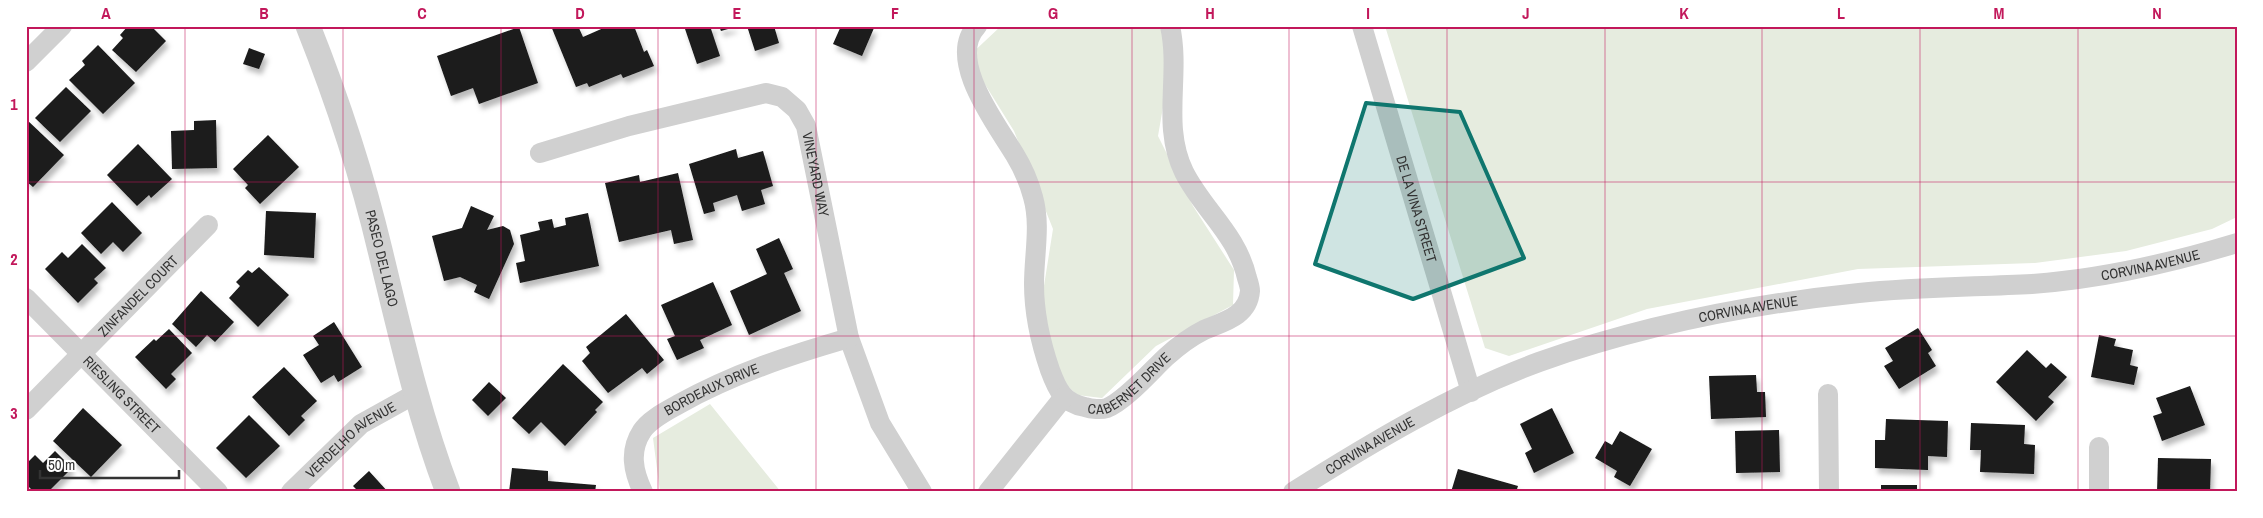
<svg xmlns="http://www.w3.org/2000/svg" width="2263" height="518" viewBox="0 0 2263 518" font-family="'Archivo Narrow',sans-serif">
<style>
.green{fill:#e6ecdf}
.building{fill:#1a1a1a;filter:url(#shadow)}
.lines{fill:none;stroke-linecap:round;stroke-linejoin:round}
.minor{stroke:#d0d0d0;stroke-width:20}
.tertiary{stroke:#d0d0d0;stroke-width:25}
.marked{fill:#0f766e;fill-opacity:0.2;stroke:#0f766e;stroke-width:4;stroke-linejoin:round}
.grid{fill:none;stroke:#c2185b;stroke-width:1;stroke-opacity:0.55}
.labels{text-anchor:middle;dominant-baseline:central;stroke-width:5;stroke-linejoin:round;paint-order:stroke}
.street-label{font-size:14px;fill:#333;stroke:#fff}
.neatline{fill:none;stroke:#c2185b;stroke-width:2}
.grid-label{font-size:16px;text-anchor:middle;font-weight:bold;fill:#c2185b}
</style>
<defs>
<filter id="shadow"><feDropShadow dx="3" dy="5.5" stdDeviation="2.5" flood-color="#0004"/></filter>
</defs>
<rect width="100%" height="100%" fill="#fff"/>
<!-- green -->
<path class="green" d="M1001,26H1159L1173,49L1158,136L1193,206L1234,270L1233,305L1156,346L1102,398L1077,395L1049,368L1043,292L1053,229L1014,131L968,57Z
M1385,26H2237V217L2212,229L2126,251L2035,263L1858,269L1647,309L1509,356L1485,348Z
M710,404L781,492H660L653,438Z"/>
<!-- building -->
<path class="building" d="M128,26H151L166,41L136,72L112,50L123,38L120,35Z
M551,26H578L583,37L608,26H634L644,52L647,50L654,66L623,78L621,74L589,87L587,83L576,87Z
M684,26H717L711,29L720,56L697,64Z
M719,26H735V27L721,31Z
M747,26H774L779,43L755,51Z
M841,26L874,28L862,56L833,44Z
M519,27L538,83L479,104L473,88L451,96L437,56Z
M98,45L135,83L103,114L69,80L85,65L82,61Z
M249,48L265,54L259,69L243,64Z
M66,87L91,111L60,142L35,118Z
M26,119L64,155L33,187L26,181Z
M216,120L217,168L172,169L171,131L194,130V121Z
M268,135L299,167L260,204L245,188L248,185L233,169Z
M138,144L172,179L151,198L149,195L137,206L107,175Z
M736,149L738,158L763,151L773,186L761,190L765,204L742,211L737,195L713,203L715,211L704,214L689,164Z
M678,173L693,240L674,244L671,230L619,242L605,183L639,175L640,182Z
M112,202L142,233L123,252L113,242L101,254L81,233Z
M471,206L494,216L487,230L503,226L510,230L514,244L489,299L474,292L477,285L460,277L444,281L432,236L462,228Z
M266,211L316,213L314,258L264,255Z
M588,213L599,266L520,283L516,263L525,261L520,235L540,230L538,222L552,219L554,228L566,225L565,218Z
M779,238L793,269L784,273L801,311L749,335L730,291L767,274L756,249Z
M82,244L106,268L94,279L98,283L78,303L45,269L62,252L68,258Z
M259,267L289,295L258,327L229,298L240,286L236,282L248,270L252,273Z
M713,282L732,325L700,340L704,348L677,360L667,339L675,336L661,305Z
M201,291L234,322L215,342L207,335L196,347L172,324Z
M626,314L664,360L647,374L642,368L608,393L582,361L590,353L586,347Z
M334,322L362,367L338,382L334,375L321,383L303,355L319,345L313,336Z
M1918,328L1932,350L1928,353L1936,366L1899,389L1884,366L1893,361L1885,348Z
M169,329L192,353L171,374L176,379L166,389L135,357L154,339L156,341Z
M2099,335L2116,339L2114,346L2133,350L2130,365L2138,367L2134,385L2091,377Z
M2027,350L2046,368L2051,363L2067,377L2048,397L2054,402L2036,421L1996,382Z
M563,364L603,402L595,410L597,412L565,446L541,422L529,434L512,418Z
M284,367L317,401L301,416L305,420L289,436L252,397Z
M1756,375L1757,392H1765L1766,417L1711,419L1709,376Z
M489,382L506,398L488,416L472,400Z
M2190,386L2205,425L2162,441L2153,416L2162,413L2156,398Z
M83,408L122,445L91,477L53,441Z
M1552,408L1574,453L1534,473L1525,453L1532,449L1520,424Z
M249,415L280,446L246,478L216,448Z
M1886,419L1948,421L1947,457L1928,456V470L1875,468V440H1885Z
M1971,423L2025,425L2024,444L2035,445L2034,474L1980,472L1981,450H1970Z
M1779,430L1780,472L1736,473L1735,431Z
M1620,431L1652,449L1630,486L1614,477L1617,471L1595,458L1605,441L1612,445Z
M55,451L72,468L48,492H34L26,484V464L35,455L43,463Z
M2158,458L2211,459L2210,492H2157Z
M512,468L548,471V481L596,485L595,492H509Z
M1458,469L1518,486L1516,492H1451Z
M369,471L388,492H353L356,489L353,486Z
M1881,485H1917V492H1881Z"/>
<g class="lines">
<!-- minor -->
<g class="minor">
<path id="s1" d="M977,26C945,59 998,126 1015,155C1023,168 1029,182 1033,197C1041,225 1034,255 1034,284C1034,315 1040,341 1050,370C1057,389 1063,403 1085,407C1091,409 1101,410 1107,408C1125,401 1151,371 1166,357C1177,347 1190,337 1204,330C1222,322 1248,317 1250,291C1250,287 1248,281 1247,278C1237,234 1203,210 1184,172C1161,125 1181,75 1170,26"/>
<path id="s2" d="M1362,26L1471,392"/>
<path d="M26,62L62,26"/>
<path id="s3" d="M540,153L629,126L766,93L782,97L797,110L806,126L849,338L880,423L922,492"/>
<path id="s4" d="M26,298L218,492"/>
<path d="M1828,394L1829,492"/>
<path id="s5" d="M26,410L208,225"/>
<path d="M2099,447V492"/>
<path id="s6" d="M291,492L361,424L415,394"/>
<path id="s7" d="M643,492C633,471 629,451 642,431C650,419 667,411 679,404C733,374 790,355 849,338"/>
<path d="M988,492L1063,398"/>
<path id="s8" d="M1293,492C1371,443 1452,394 1539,362C1641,326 1751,304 1859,293C1916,287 1974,287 2032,284C2101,279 2171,263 2237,243"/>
</g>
<!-- tertiary -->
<path class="tertiary" id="s9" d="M308,26C337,99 362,174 380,250C400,332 418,413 448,492"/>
</g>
<!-- marked area -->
<path class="marked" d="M1366,103L1460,112L1524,258L1413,299L1315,264Z"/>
<!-- grid -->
<path class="grid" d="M185,26V492M343,26V492M501,26V492M658,26V492M816,26V492M974,26V492M1132,26V492M1289,26V492M1447,26V492M1605,26V492M1762,26V492M1920,26V492M2078,26V492M26,182H2237M26,336H2237"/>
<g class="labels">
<!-- street labels -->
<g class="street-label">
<text stroke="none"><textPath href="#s3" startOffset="338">VINEYARD WAY</textPath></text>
<text stroke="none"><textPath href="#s2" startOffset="191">DE LA VINA STREET</textPath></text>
<text stroke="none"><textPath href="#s9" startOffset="244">PASEO DEL LAGO</textPath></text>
<text stroke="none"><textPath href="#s8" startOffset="900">CORVINA AVENUE</textPath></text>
<text stroke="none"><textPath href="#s5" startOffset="160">ZINFANDEL COURT</textPath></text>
<text stroke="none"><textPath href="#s8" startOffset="495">CORVINA AVENUE</textPath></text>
<text stroke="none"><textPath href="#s1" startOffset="472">CABERNET DRIVE</textPath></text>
<text stroke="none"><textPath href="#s7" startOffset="146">BORDEAUX DRIVE</textPath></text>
<text stroke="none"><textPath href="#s4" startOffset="136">RIESLING STREET</textPath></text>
<text stroke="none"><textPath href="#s6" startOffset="80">VERDELHO AVENUE</textPath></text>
<text stroke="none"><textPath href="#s8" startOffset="90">CORVINA AVENUE</textPath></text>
</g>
</g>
<!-- border -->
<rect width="2263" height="518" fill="none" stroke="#ffffff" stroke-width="55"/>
<!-- scale -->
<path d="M40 470v8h139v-8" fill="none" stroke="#333333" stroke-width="2.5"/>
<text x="48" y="470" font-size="15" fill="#333333" stroke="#ffffff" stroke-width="4" paint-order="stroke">50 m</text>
<rect x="28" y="28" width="2208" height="462" class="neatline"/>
<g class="grid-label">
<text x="106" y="19">A</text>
<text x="264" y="19">B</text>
<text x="422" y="19">C</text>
<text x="580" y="19">D</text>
<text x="737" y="19">E</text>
<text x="895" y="19">F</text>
<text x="1053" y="19">G</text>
<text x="1210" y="19">H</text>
<text x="1368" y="19">I</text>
<text x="1526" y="19">J</text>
<text x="1684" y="19">K</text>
<text x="1841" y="19">L</text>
<text x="1999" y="19">M</text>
<text x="2157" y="19">N</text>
<text x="14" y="110">1</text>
<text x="14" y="265">2</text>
<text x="14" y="419">3</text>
</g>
</svg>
